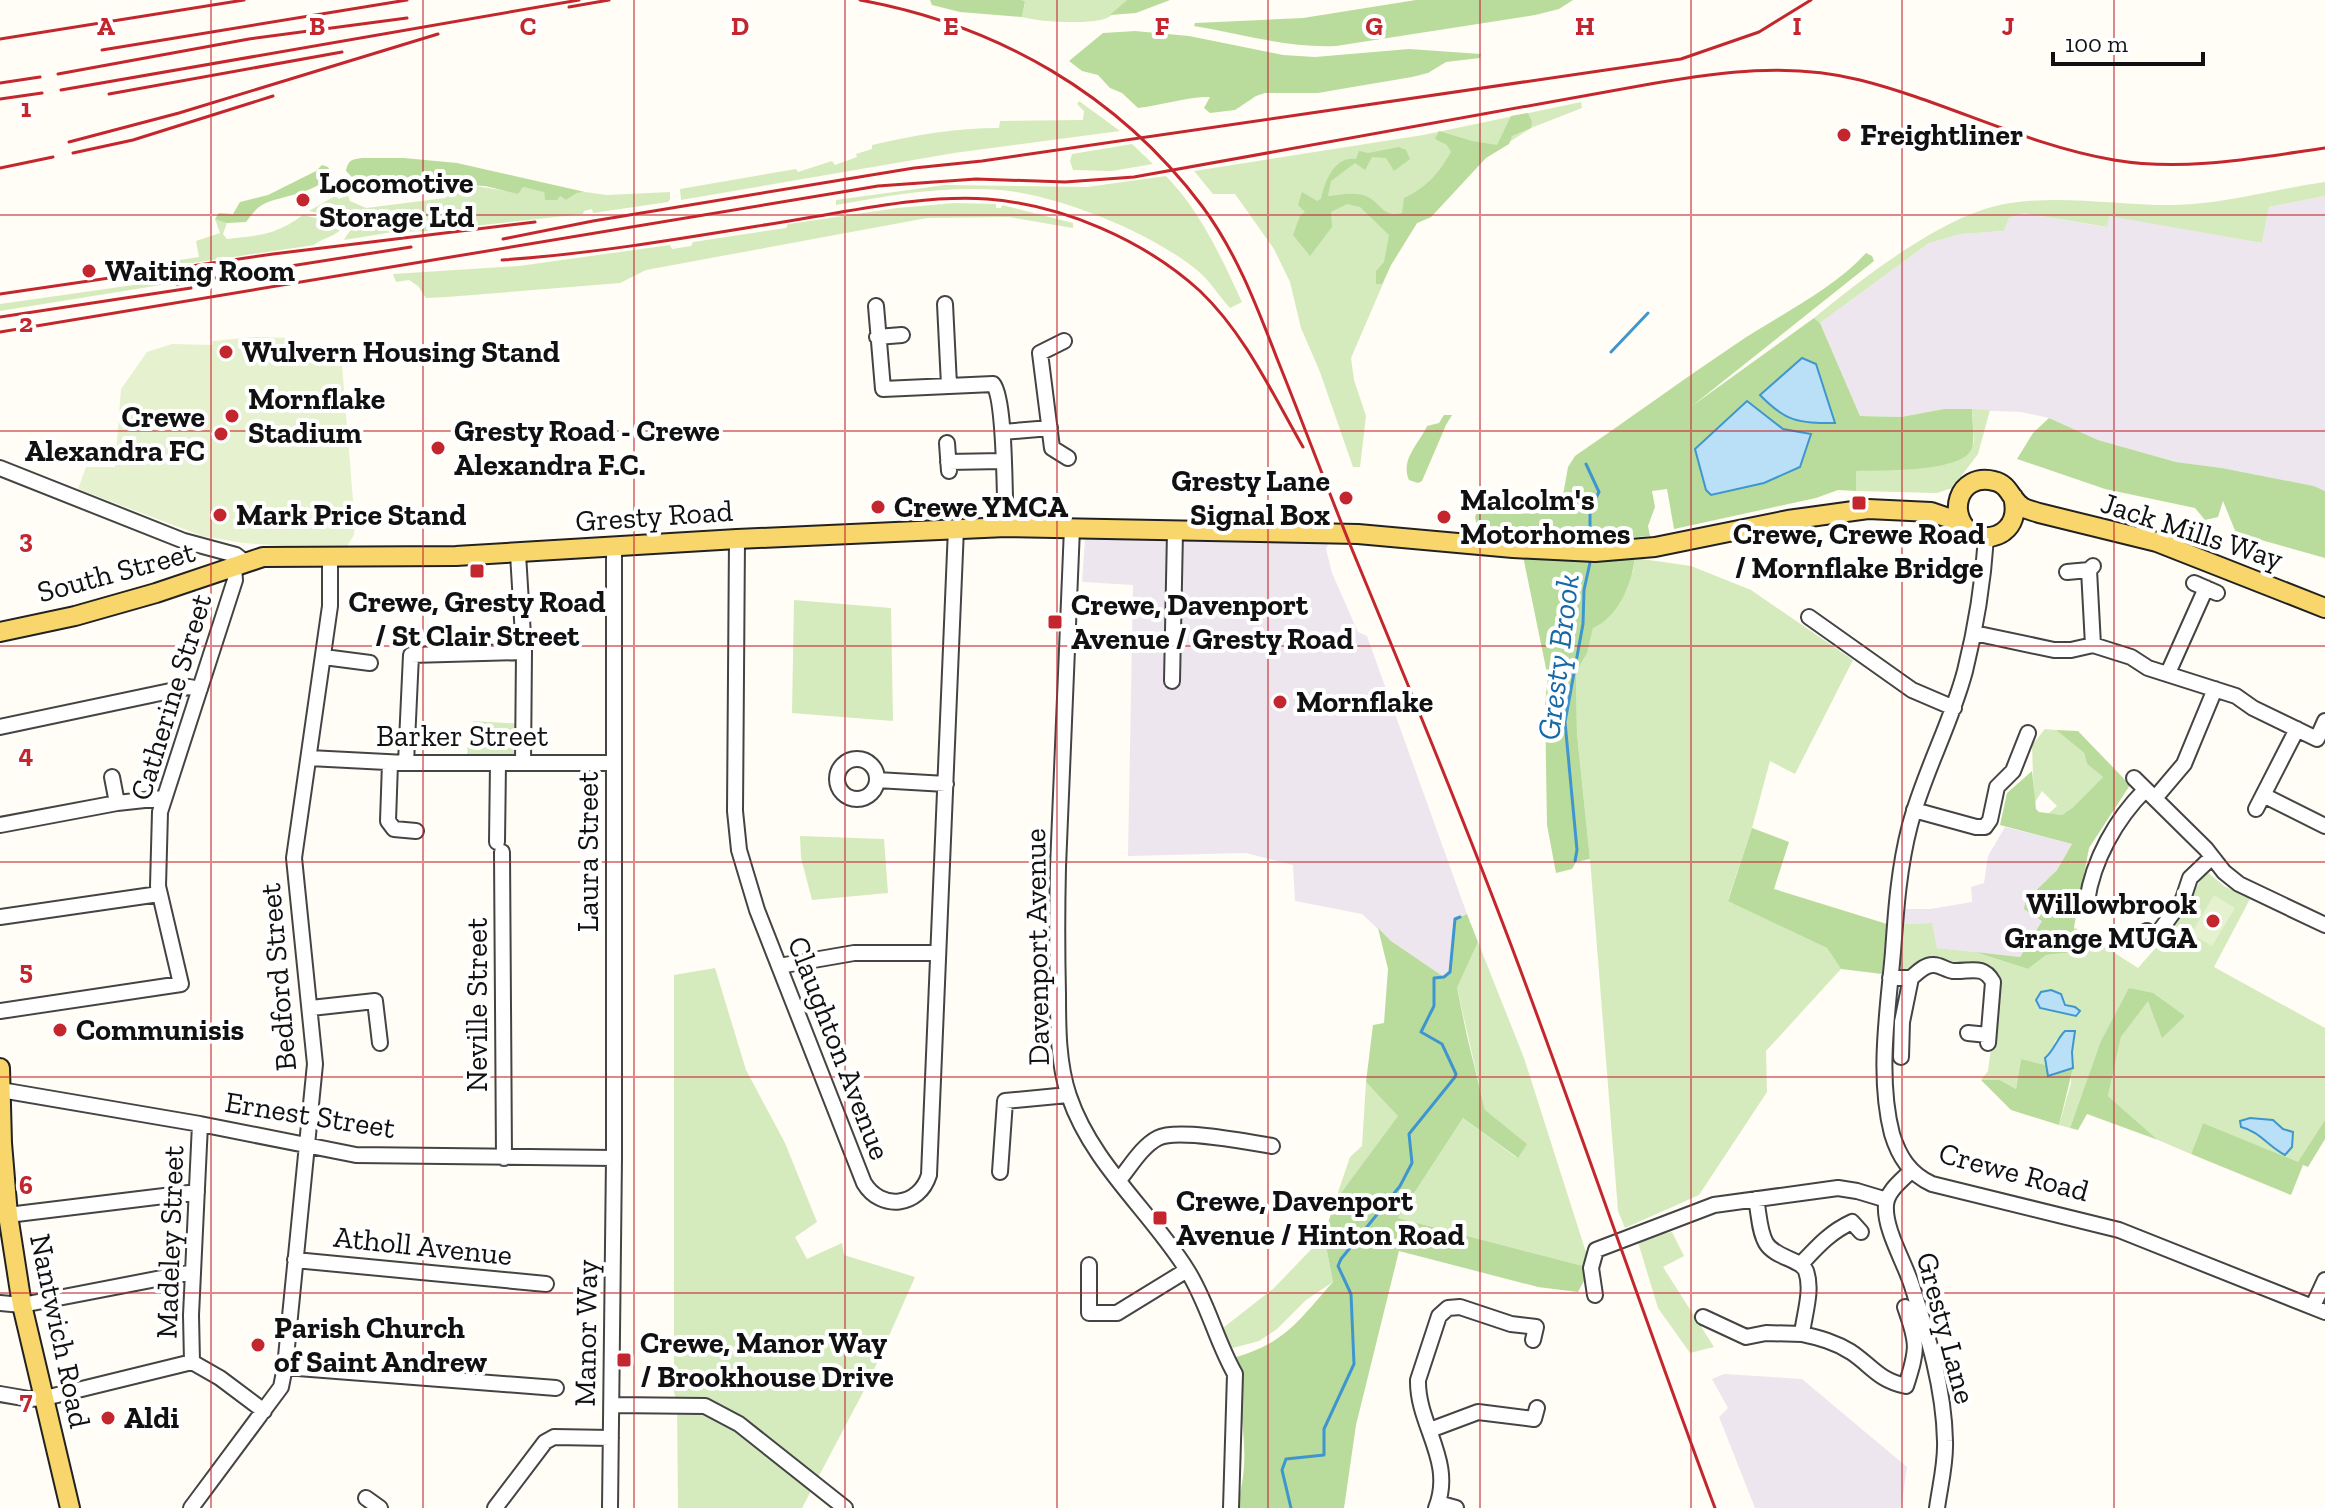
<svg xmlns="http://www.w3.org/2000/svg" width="2325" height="1508" viewBox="0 0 2325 1508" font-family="'Zilla Slab',serif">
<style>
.industrial{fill:#eee6ef}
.green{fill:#d5ebbd}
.forest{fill:#b9dc9c}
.pitch{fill:#e6f2cf}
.water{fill:#b9e0f7;stroke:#3f96cf;stroke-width:2}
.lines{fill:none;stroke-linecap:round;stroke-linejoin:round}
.stream{stroke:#3f96cf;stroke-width:3}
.minor-casing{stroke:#444;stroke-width:18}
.major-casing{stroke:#222;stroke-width:22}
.minor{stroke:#fff;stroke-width:14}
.major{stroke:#f9d66b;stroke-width:18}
.rail{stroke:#c4262e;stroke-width:3}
.grid{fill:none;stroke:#c4262e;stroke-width:2;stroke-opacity:0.55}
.poi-dot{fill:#c4262e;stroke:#fff;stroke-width:3}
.labels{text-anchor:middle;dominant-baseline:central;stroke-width:8;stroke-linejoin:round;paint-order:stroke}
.poi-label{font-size:30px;font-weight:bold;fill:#111;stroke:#fff;text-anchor:start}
.street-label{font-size:30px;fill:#111;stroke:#fff}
.water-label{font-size:32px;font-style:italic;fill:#1768a6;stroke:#fff}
.grid-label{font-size:26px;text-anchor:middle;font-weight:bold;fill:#c4262e;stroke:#fff;stroke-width:8;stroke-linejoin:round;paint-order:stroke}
</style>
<rect width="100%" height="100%" fill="#fffdf5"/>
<!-- industrial -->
<path class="industrial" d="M2325,196V491L2314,486L2222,468L2176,462L2098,440L2049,418L2021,412L1944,409L1901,417L1860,416L1820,323L1929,243L1961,234L2004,231L2009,218L2023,213L2106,227L2108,215L2262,243L2269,207Z
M1085,538L1329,542L1326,549L1332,573L1358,632L1367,636L1467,914L1455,919L1450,972L1444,977L1391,941L1362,914L1295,901L1293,865L1246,853L1128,856L1133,585L1082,582Z
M2005,827L2072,844L2057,870L2026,900L2042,921L2020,957L1936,948L1932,923L1902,924L1903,909H1930L1972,902L1971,887L1984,883L1988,856Z
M1724,1374L1802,1379L1907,1467L1901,1508H1755L1719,1417L1728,1408L1712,1379Z"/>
<!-- green -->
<path class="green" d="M1022,0H1127C1121,5 1114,15 1107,18C1091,25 1039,22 1022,17L1025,3Z
M1079,101L1120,131L954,153L681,200L680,189L796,169L798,172L832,161L835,165L857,157L856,154L872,149V145C914,135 956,128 999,128L1000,121L1083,120L1084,111L1077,104Z
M1581,102L1582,108L1531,128L1485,158L1431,217L1417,223L1391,265L1351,358L1354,380L1366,416L1360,467H1353L1320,372L1301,328L1290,282L1274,249L1235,194H1213L1194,171L1423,135Z
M1132,144L1153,164L1112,171L1073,170L1070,161L1072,154Z
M1166,176C1201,212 1221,257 1242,302L1230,308C1219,296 1210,281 1198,271C1153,233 1059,195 1001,190C945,186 891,195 836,205V200L945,185L1087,187Z
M2325,182V196L2269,207L2262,243L2109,216L2107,227L2023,213L2009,218L2004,231L1961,234L1929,243L1820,323L1814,318C1859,281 1926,229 1982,210C2042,190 2113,206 2175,205C2225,204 2275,189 2325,182Z
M456,183L507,191L523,187L544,191L545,199L560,196L566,200L577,193L585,192L607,195L670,192V199L668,202L593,213L592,209L584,211L583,214L429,231L393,232L344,240C358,213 384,222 408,213L410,209L331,216L309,211L335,196L339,199L348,195L350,201L366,208L445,198L449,195L446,192L456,191Z
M955,203L996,204V208H1001L1002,205L1073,223V228L1009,217L927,218L646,270L620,283L447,297L426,298L418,286L409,280L396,282L393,274L519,266L670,245L672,249L691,246L693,242L786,228L788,224L796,223L897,208Z
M303,215L336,223L342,221L345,224C339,236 324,237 314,245L118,274L117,270L199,257L196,241L220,233L215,219L223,217L227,223L223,234L227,239C260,235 274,236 303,215Z
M162,281L161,285L0,311V304Z
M1972,409L1990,410L1978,454L1952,488L1937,493L1856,491V471L1948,464L1970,452L1974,441Z
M1635,558L1691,566L1751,590L1853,660L1795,774L1770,761L1752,828L1728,900L1827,948L1841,969L1766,1051L1767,1092L1699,1195L1625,1228L1618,1211L1590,859L1577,734L1576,673L1584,659L1593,628L1633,571Z
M794,600L891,608L893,721L792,713Z
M474,721L523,724V763H467L468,727Z
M2045,729L2056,730L2084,753L2087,764L2103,777L2072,808L2062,815L2048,814L2057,806L2042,791L2034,804L2032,745Z
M800,836L884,839L888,893L812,900L801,858Z
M2206,871L2224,886L2250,899L2214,967L2325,1028V1120L2298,1163L2203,1123L2191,1154L2158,1140L2108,1096L2121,1037L2153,993L2100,1043L2070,1128L2059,1125L2071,1083L2072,1052L2056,1039L2051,1054L2045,1058L2046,1065L2021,1059L2016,1089L2000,1080H1981L1988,1071L1998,994V975L1988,967L1923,961L1902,972L1897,967L1902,924L1932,923L1937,948L1975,952L2028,969L2046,955L2074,952V927L2138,968L2173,928Z
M1478,942L1524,1058L1591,1268L1398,1218L1463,1118L1517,1158L1485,1110L1457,988Z
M715,968L746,1070L785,1143L817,1222L795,1237L807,1259L842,1243L844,1255L915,1277L869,1381L802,1508H678L677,1404L674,1392V975Z
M1366,1082L1399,1115L1335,1201L1350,1157L1362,1146Z
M1672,1232L1684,1256L1663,1267L1714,1347L1690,1353L1658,1308L1637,1239Z
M1324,1236L1333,1282L1306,1300L1277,1329L1259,1341L1229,1349L1223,1328L1274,1288Z"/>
<!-- forest -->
<path class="forest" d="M930,0H1022L1025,2L1022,17L960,12L932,5Z
M1127,0H1170L1136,13L1110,15Z
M1416,0H1573L1559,9L1535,15L1336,46C1287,48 1242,34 1194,26L1195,23L1303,18Z
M1135,31L1189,36L1283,55L1315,57L1409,49L1481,54L1480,58L1446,62L1428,73L1412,77L1341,89L1318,93H1265L1256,96L1235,110L1210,113L1204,108L1210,97C1185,97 1163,105 1138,108L1122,93L1110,88L1098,75L1082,71L1069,61L1103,33Z
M1528,113L1532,122L1531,128L1512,136L1509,144L1486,158L1431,217L1417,223L1391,265L1382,284H1376V271L1384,262L1389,235L1360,207L1347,204L1331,212L1332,227L1310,256L1293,235L1300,216L1305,212L1298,205L1302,192L1317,201L1321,199C1325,181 1334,156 1356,159L1359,151L1368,153L1399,147L1406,150L1410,159L1394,171L1386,158L1372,157L1365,170L1355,163L1331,181L1328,196C1340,195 1356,191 1368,197C1381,204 1384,218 1402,213L1404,198C1426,188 1439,173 1451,152L1447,145L1435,139L1439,131L1472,141L1497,145L1511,116Z
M362,158H404L457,163L585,192L577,193L566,200L560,196L557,200H545L544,192L523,187L518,194L485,186L445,184V180L436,181L424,176L417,177L411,183L396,184L381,177L364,180L356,175L352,177L346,171C348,160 352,159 362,158Z
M322,165L328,167L331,172C319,196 274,195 259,207C254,211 250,217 246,222L227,223L215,219L219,213L233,214L240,202L268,195L316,171Z
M1866,253L1872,256L1874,261L1692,406L1814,318L1820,323L1860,416L1901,417L1944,409H1972C1972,421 1975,436 1972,448C1964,473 1879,470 1856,471V491L1838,490L1816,498L1674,529L1667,489L1652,491L1655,507L1648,526L1650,536L1574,542L1479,536L1475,517L1480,504L1511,514L1560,512L1568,467L1575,456C1629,419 1682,380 1736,344C1777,316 1833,290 1866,253Z
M1444,415H1452L1446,425L1422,481L1418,483L1409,480C1400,459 1419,444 1427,426L1439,423Z
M2049,418L2098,440L2176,462L2222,468L2314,486L2325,491V558L2236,533L2223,501L2218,517L2205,520L2195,508L2105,489L2017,459L2033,433Z
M1523,556L1635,558C1631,585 1619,616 1593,628L1587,653L1576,673L1577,734L1590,859L1576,862L1572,869L1556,873L1547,825L1545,702L1548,678Z
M2056,730L2078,731L2130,785L2089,848L2074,927V952L2046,955L2028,969L1975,952L2020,957L2042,921L2024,909L2026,900L2057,870L2072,844L2000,825L2007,793L2032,771L2036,809L2039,812L2062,815L2072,808L2103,777L2087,764L2084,753Z
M1752,828L1789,842L1774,889L1887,924L1882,974L1841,969L1827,948L1728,901Z
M1467,914L1478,942L1457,988L1467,1036L1485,1110L1527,1144L1518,1158L1463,1118L1398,1218L1591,1268L1578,1292L1538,1287L1399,1251L1356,1425L1344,1508H1235C1254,1463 1239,1405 1233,1358C1286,1343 1298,1321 1333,1282L1324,1236L1335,1201L1398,1116L1366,1082L1373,1025L1384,1023L1388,969L1378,928L1391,941L1444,977L1450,972L1455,919Z
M2129,988L2153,993L2185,1016L2162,1038L2148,1001L2121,1037L2108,1096L2158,1140L2087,1114L2078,1130L2070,1128L2100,1043Z
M2021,1059L2046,1065L2048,1076L2073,1068L2059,1125L2011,1110L1981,1080H2000L2016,1089Z
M2325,1120V1139L2308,1167L2303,1165L2291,1195L2191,1154L2203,1123L2298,1162Z"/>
<!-- pitch -->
<path class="pitch" d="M254,337L293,338L294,351L341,353L355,524L354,535L347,546L314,548L243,543L202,536L78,489L86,467H115L121,389L147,352L172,344L212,345L213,341Z
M2214,895L2235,908L2212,946L2191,934Z"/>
<!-- water -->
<path class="water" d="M1802,358L1816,364L1835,423C1798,423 1786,422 1760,395Z
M1747,401L1783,429L1811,434L1800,467L1764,483L1711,495L1706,490L1695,449Z
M2051,990L2061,994L2065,1005L2075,1007L2080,1011L2076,1016L2040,1008L2036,1000L2041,992Z
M2065,1031H2075L2072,1052L2073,1068L2048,1076L2045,1058C2054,1051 2056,1040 2065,1031Z
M2250,1118L2273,1120L2283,1129L2293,1132L2292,1147L2285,1155C2269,1147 2259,1131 2241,1127L2240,1121Z"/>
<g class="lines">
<!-- stream -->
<path class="stream" d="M1611,352L1648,313
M1586,464L1599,492L1590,509V546
M1575,861L1577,850L1565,722L1583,624L1584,590L1591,558
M1291,1508L1282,1470L1286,1459L1324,1455V1429L1354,1364L1351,1294L1338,1266L1341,1259L1400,1186L1412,1163L1409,1134L1455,1077L1456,1074L1442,1044L1421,1032L1434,1006V978L1444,977L1450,972L1455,919L1460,917"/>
<!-- minor casing -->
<g class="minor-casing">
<path id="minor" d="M945,304L949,385
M876,306L883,389L993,384C1006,399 1004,501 1006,527
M877,337L902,335
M1064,341L1040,353L1052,448L1068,458
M1003,432L1050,428
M947,443L949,471
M948,462L1002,461
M0,468L184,541L236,555L245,562
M1072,528C1067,641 1062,754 1058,867C1057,909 1057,951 1058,994C1058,1027 1058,1064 1069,1096C1092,1164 1150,1211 1187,1270C1208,1303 1216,1341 1235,1374L1231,1508
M1986,538C1983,583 1976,627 1965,671C1951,724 1924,772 1910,825C1899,867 1896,909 1893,952C1888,1010 1877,1076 1892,1134C1899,1157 1910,1174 1932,1184L2119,1230L2325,1312
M737,539L735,811L739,850L757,910L864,1183C881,1211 919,1207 929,1175L956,528
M518,554L524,652L523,763
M2089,570L2093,645
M2067,572L2089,570L2093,566
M2194,583L2217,593
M1809,617L1912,690L1954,708
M1974,633L2054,650H2071L2093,645L2131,657L2148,668L2236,696L2253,708L2317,739L2325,721
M324,657L370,663
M2168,673L2206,588
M1172,681L1175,532
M0,727L189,687L200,689
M309,758L406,763H614
M837 779a20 20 0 1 1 40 0a20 20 0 1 1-40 0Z
M390,763L388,821L394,829L416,831
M406,763L411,655L524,652
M112,777L117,803
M2134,778L2206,849L2224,872L2239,884L2325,925
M877,780L946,784
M2265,796L2325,826
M2156,797L2184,764L2215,689
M2256,809L2297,729
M1914,810L1976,827H1985L1990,820L1997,787L2013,771L2028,733
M0,825L117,803L163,798
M497,842L498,763
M502,852L504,1158
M2087,901C2093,860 2116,819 2145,790
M0,917L159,894
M2147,931L2156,936L2183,899L2190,878L2212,857
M779,966L854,953H938
M1890,978H1911C1917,973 1925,964 1934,965C1940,965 1946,970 1953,971C1970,972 1983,964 1993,982L1988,1043
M311,1008L375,1001L380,1043
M0,1011L181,984L158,886L160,812L235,580L234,567
M1968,1033L1988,1035
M1901,1057L1902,1022L1911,978
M1,1090L200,1124L356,1155L614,1158
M1911,1171C1902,1180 1887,1191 1886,1205C1884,1229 1905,1263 1912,1286C1928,1336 1944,1388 1945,1441C1946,1463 1940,1486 1937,1508
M1000,1172L1005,1101L1068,1095
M1119,1180C1130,1167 1142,1146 1158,1138C1177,1128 1248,1142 1272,1146
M8,1215L197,1192
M295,1260L546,1284
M1801,1264C1817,1247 1830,1232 1852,1222L1861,1232
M1089,1265V1313H1117L1187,1270
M1595,1295L1591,1268L1596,1250L1714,1205L1838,1188L1857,1191L1887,1200
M0,1303L22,1305L193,1272
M2313,1306L2325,1280
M1703,1317L1746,1337L1766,1333L1802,1334C1804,1315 1813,1290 1806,1271C1801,1259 1775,1258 1766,1243C1759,1231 1759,1213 1756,1199
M1802,1334C1820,1338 1835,1342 1851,1352C1872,1366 1878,1380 1906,1386C1918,1348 1918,1344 1905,1307
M192,1362L191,1315L200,1124
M285,1367L556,1388
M0,1394L29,1399L45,1398L192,1362L220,1378L264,1411
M611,1405L705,1406L739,1424L845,1508
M1430,1430L1478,1412L1534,1419L1537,1408
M366,1498L380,1508
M1438,1503L1456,1508
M191,1508L281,1387L285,1367L315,1064L294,858L330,606V557
M495,1508L545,1442L554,1437L611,1438
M610,1508L614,1158V546
M1436,1508C1455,1461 1417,1425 1418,1380L1439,1316L1448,1308L1460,1307L1511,1324L1536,1327L1533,1340"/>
</g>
<!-- major casing -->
<g class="major-casing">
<path id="major" d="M2013,497C2020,523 2003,542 1975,536C1944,517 1958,472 1994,481C2009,484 2010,498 2021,506C2026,510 2034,511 2039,513L2157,542L2325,608
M0,632L75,616L156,593L263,557L456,556L737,539L1006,527L1358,534L1513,548L1595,552L1655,547L1788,520L1868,509L1931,512L1960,522
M0,1068L2,1143L8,1215L22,1305L70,1508"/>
</g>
<!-- minor -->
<use href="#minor" class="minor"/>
<!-- major -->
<use href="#major" class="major"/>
<!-- rail -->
<path class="rail" d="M860,0C997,25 1118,94 1202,206C1237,253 1257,307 1278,361C1303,423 1326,485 1351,547C1409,687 1467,827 1520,969C1587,1148 1648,1329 1715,1508
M569,7L609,0
M0,39L244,0
M102,50L407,0
M58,74L249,39L407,18
M0,83L40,77
M61,90L579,0
M109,94L342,52
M0,99L42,93
M69,142L179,113L438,34
M73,153L133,140L273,96
M0,168L53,157
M503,239L593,221L914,168L982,161L1681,59L1759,32L1811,0
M502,260C603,253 702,235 801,219C862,209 926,195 987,199C1063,205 1144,240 1200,291C1245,334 1272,393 1303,447
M177,284L411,247
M0,294L273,254L535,222
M0,317L191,288
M0,332L878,186L976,179L1065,182L1134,177L1650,84C1720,72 1789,62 1860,80C1947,102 2026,145 2114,160C2184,172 2255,158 2325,148"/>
</g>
<!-- grid -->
<path class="grid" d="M211,0V1508M423,0V1508M634,0V1508M845,0V1508M1057,0V1508M1268,0V1508M1480,0V1508M1691,0V1508M1902,0V1508M2114,0V1508M0,215H2325M0,431H2325M0,646H2325M0,862H2325M0,1077H2325M0,1293H2325"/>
<!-- markers -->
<g class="poi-dot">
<circle cx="1844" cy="135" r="8"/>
<circle cx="303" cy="200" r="8"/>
<circle cx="89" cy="271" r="8"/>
<circle cx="226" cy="352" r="8"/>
<circle cx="232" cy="416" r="8"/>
<circle cx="221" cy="434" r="8"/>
<circle cx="438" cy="448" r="8"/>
<circle cx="1346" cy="498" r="8"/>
<rect x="1851" y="495" width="16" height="16" rx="4"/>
<circle cx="878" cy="507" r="8"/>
<circle cx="220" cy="515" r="8"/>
<circle cx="1444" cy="517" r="8"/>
<rect x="469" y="563" width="16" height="16" rx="4"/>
<rect x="1047" y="614" width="16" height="16" rx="4"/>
<circle cx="1280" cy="702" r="8"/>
<circle cx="2213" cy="921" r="8"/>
<circle cx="60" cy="1030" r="8"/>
<rect x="1152" y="1210" width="16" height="16" rx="4"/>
<circle cx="258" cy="1345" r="8"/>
<rect x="616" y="1352" width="16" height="16" rx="4"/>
<circle cx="108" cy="1418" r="8"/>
</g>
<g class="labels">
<!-- poi labels -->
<g class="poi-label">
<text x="1860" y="135">Freightliner</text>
<text x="319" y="183">Locomotive<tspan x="319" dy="34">Storage Ltd</tspan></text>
<text x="105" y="271">Waiting Room</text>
<text x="242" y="352">Wulvern Housing Stand</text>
<text x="248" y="399">Mornflake<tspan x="248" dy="34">Stadium</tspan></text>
<text x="205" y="417" text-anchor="end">Crewe<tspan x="205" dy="34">Alexandra FC</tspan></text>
<text x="454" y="431">Gresty Road - Crewe<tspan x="454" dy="34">Alexandra F.C.</tspan></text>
<text x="1330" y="481" text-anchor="end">Gresty Lane<tspan x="1330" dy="34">Signal Box</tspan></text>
<text x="1460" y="500">Malcolm's<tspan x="1460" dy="34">Motorhomes</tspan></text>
<text x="894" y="507">Crewe YMCA</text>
<text x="236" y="515">Mark Price Stand</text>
<text x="1859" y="534" text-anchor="middle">Crewe, Crewe Road<tspan x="1859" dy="34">/ Mornflake Bridge</tspan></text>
<text x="477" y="602" text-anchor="middle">Crewe, Gresty Road<tspan x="477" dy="34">/ St Clair Street</tspan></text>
<text x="1071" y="605">Crewe, Davenport<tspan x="1071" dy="34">Avenue / Gresty Road</tspan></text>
<text x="1296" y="702">Mornflake</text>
<text x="2197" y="904" text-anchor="end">Willowbrook<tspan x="2197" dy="34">Grange MUGA</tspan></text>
<text x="76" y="1030">Communisis</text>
<text x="1176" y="1201">Crewe, Davenport<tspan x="1176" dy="34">Avenue / Hinton Road</tspan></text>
<text x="274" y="1328">Parish Church<tspan x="274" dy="34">of Saint Andrew</tspan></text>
<text x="640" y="1343">Crewe, Manor Way<tspan x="640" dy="34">/ Brookhouse Drive</tspan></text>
<text x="124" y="1418">Aldi</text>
</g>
<!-- street labels -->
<g class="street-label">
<text transform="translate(654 516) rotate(-4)">Gresty Road</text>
<text transform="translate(2192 531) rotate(18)">Jack Mills Way</text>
<text transform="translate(116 572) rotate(-15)">South Street</text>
<text transform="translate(171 697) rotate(-73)">Catherine Street</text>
<text x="462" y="736">Barker Street</text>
<text transform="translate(588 852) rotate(-90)">Laura Street</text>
<text transform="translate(1037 947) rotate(-91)">Davenport Avenue</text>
<text transform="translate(278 977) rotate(-95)">Bedford Street</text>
<text transform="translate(477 1005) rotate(-90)">Neville Street</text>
<text transform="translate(839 1048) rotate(69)">Claughton Avenue</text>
<text transform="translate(310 1115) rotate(9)">Ernest Street</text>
<text transform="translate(2014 1172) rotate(15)">Crewe Road</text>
<text transform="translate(170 1242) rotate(-88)">Madeley Street</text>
<text transform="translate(423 1246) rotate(6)">Atholl Avenue</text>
<text transform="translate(1946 1328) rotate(75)">Gresty Lane</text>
<text transform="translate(60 1331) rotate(78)">Nantwich Road</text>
<text transform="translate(586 1333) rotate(-89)">Manor Way</text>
</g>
<!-- water labels -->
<g class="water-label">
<text transform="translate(1558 657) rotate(-83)">Gresty Brook</text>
</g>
</g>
<g class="grid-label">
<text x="106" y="35">A</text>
<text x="317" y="35">B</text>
<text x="528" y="35">C</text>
<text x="740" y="35">D</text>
<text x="951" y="35">E</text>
<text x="1162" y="35">F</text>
<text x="1374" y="35">G</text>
<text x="1585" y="35">H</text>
<text x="1797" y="35">I</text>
<text x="2008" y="35">J</text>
<text x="26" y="117">1</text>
<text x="26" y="332">2</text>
<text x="26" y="548">3</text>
<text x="26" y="763">4</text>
<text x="26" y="979">5</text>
<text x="26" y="1194">6</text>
<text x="26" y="1409">7</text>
</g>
<!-- scale -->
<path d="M2053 52v12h150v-12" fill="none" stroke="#111111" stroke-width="4"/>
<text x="2065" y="52" font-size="24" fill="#111111" stroke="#ffffff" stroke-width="6" paint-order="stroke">100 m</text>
</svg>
